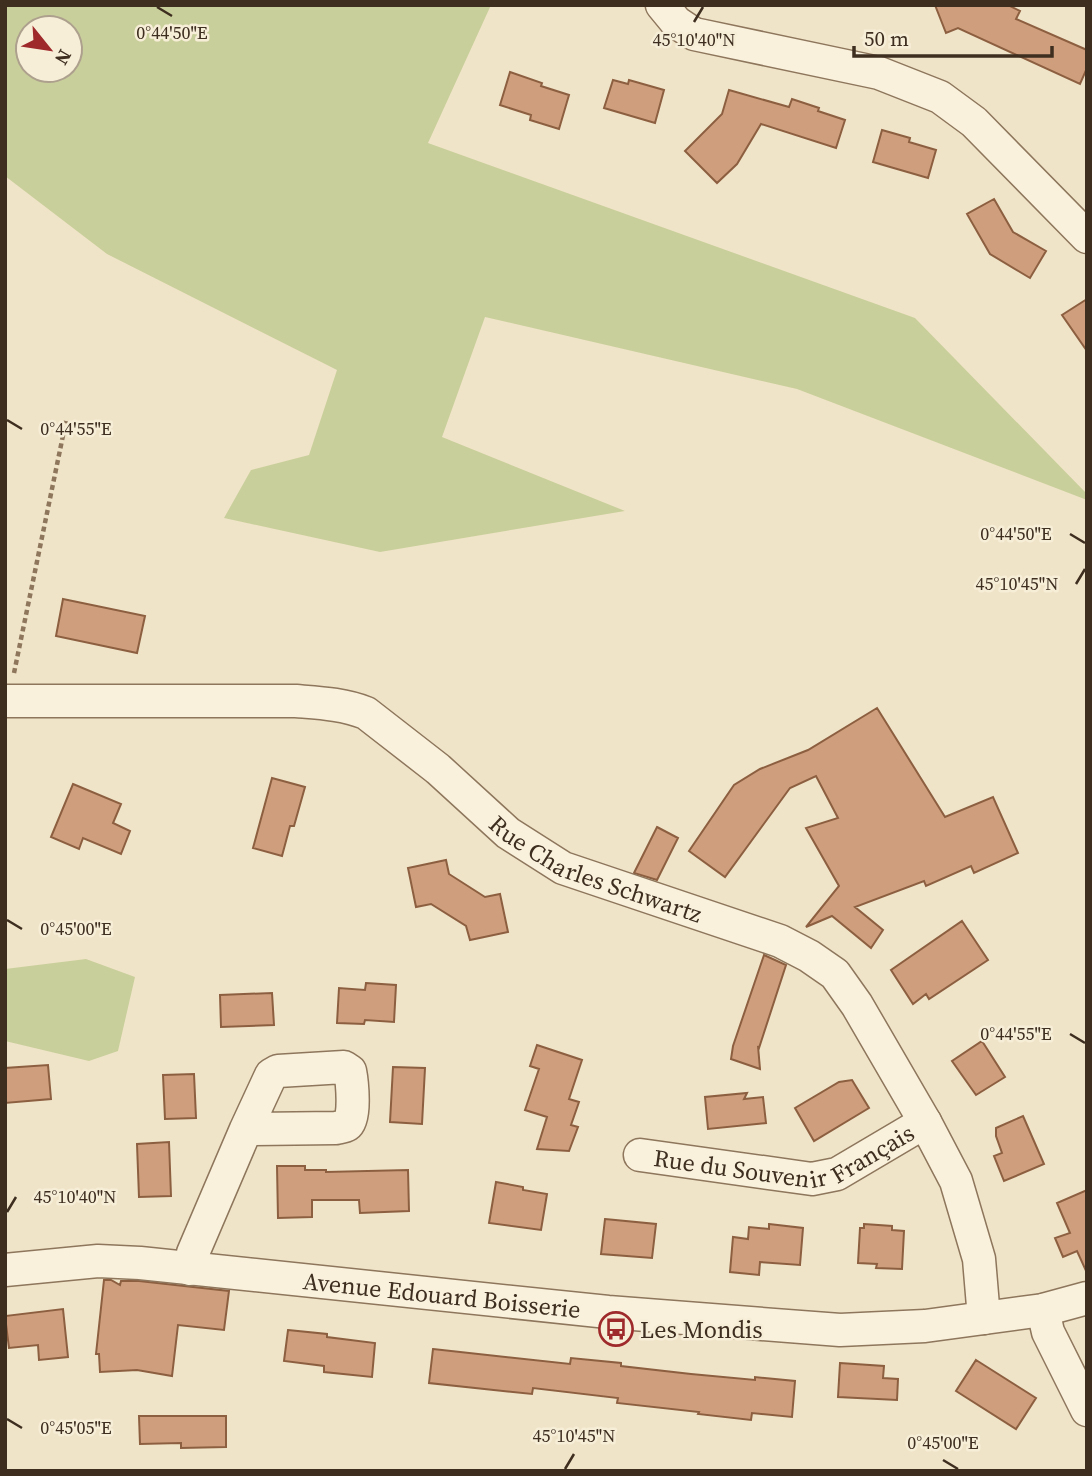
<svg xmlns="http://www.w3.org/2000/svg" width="1092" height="1476" viewBox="0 0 1092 1476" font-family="'Source Serif 4',serif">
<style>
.green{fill:#c9cf9b;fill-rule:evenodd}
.building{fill:#cf9f7d;stroke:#8d5f41;stroke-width:2}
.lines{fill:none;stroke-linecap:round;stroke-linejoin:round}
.minor-casing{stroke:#8d765c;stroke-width:35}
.path{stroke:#8d765c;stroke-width:4.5;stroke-dasharray:5 3.5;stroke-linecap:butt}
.minor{stroke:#faf1dc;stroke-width:32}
.ticks{fill:none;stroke:#3d2e20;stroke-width:2.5}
.labels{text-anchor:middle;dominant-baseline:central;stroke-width:5;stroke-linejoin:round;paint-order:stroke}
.street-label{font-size:24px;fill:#3d2e20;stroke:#f7eed8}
.poi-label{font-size:24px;fill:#3d2e20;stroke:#f7eed8;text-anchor:start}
.ticks-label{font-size:18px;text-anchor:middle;fill:#3d2e20;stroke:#f7eed8;stroke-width:5;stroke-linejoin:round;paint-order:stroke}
</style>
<rect width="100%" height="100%" fill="#f0e4c8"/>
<!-- green -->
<path class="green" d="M5,5H491L428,143L915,318L1087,494V500L797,389L485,317L442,437L625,511L380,552L224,518L251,470L309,455L337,370L107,254L5,176ZM28,28H70V70H28Z
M86,959L135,977L118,1051L89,1061L5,1041V969Z"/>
<!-- building -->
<path class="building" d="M935,5H1008L1020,11L1016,19L1087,50V68L1080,84L958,28L946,33Z
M510,72L542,83L541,86L569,95L559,129L530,120L531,115L500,105Z
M613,80L628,84L629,80L664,90L655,123L604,108Z
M729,90L789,107L792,99L819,108L818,111L845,120L836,148L761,124L737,164L717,183L685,151L722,114Z
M882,130L910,138L909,142L936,150L928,178L873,162Z
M994,199L1013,232L1046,251L1030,278L990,254L967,214Z
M1087,299V351L1062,315Z
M63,599L145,616L137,653L56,636Z
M877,708L945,817L993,797L1018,853L974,873L971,866L926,886L924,881L855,907L883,930L871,948L832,916L806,927L839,886L806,828L838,818L816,776L790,788L725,877L689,851L734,785L760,769L808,750Z
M272,778L305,787L294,826H290L282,856L253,848Z
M73,784L121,804L113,823L130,831L121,854L83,838L79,849L51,837Z
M657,827L678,838L657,880L634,873Z
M446,860L449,874L485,897L500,894L508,932L470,940L466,926L431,904L416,907L408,868Z
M962,921L988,960L929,999L926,994L913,1004L891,970Z
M764,955L786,965L759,1048L758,1046L760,1069L731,1059L733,1046Z
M366,983L396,985L394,1022L365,1020L364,1024L337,1023L339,988L365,990Z
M272,993L274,1025L221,1027L220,995Z
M982,1041L1005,1077L976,1095L952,1061Z
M537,1045L582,1060L569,1099L579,1102L571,1125L578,1127L569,1151L537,1149L547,1117L525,1110L539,1069L530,1066Z
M48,1065L51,1099L5,1103V1068Z
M393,1067L425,1068L422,1124L390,1122Z
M194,1074L196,1118L165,1119L163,1075Z
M852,1080L869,1108L814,1141L795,1108L839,1082Z
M747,1093L744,1099L763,1097L766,1123L708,1129L705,1097Z
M1023,1116L1044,1164L1004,1181L994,1156L1002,1153L996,1136V1128Z
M169,1142L171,1196L139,1197L137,1144Z
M277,1166H305V1170H326V1172L408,1170L409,1211L360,1213L359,1200H312V1217L278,1218Z
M496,1182L523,1187V1190L547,1194L541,1230L489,1223Z
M1087,1190V1273L1077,1251L1063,1257L1055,1238L1070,1233L1057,1203Z
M605,1219L656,1224L652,1258L601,1254Z
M769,1224L803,1228L800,1265L760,1262L759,1275L730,1272L733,1237L748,1239L749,1227L769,1229Z
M864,1224L892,1226V1230L904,1231L902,1269L876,1268L877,1264L858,1263L860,1228H864Z
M104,1280H111L120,1285L121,1281H139L229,1291L224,1330L178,1325L172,1376L137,1370L100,1372L99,1354H96Z
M63,1309L68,1357L39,1360L38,1345L9,1348L5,1316Z
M288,1330L327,1334V1337L375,1343L372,1377L324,1372V1366L284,1361Z
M433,1349L570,1364L571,1358L621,1363V1366L691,1374L755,1380V1377L795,1381L792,1417L752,1413L751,1420L698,1414L699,1412L617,1403L618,1398L533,1388L532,1394L429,1383Z
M976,1360L1036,1398L1016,1429L956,1391Z
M840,1363L884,1366L883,1378L898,1379L897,1400L838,1397Z
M139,1416H226V1447L181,1448V1443L140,1444Z"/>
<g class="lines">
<!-- minor casing -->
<g class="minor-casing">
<g id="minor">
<path d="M662,5L676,22L694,34L879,73L940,97L974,122L1087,237"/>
<path id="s1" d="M5,701H296C320,703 343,704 366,713L438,769L508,833L563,868L780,941L809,956L835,974L857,1005L925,1122L956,1181L979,1259L984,1318"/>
<path id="s2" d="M640,1155L812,1179L837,1174L925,1122"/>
<path d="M190,1269L193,1253L246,1129L271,1075L278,1071L344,1067L350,1071C352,1081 356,1119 347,1125C344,1127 340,1127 336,1128L246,1129"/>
<path id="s3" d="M5,1270L98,1261L140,1263L608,1312L840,1330L925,1326L1043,1310L1087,1298"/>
<path d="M1043,1310L1048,1332L1087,1410"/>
</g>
</g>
<!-- path -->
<path class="path" d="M14,673L66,421"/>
<!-- minor -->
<use href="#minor" class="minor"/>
</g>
<!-- ticks -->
<path class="ticks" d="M157,7L172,16M694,22L703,7M7,420L22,429M1070,534L1085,543M1076,584L1085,569M7,920L22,929M1070,1034L1085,1043M7,1212L16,1197M7,1419L22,1428M943,1460L958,1469M565,1469L574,1454"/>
<!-- icons -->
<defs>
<g id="bus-ring" transform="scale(1.75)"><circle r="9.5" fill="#f7eed8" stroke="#9e2a2b" stroke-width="1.5"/><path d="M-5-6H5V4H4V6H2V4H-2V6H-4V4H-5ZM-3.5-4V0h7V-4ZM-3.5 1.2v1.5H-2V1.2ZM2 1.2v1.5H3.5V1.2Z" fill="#9e2a2b"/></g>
</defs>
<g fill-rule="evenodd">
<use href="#bus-ring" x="616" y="1329"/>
</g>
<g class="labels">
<!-- street labels -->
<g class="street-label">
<text stroke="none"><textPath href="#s1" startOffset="644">Rue Charles Schwartz</textPath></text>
<text stroke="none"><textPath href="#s2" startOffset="150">Rue du Souvenir Français</textPath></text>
<text stroke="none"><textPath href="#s3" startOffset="439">Avenue Edouard Boisserie</textPath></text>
</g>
<!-- poi labels -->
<g class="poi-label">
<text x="640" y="1329">Les Mondis</text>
</g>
</g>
<g class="ticks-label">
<text x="172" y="39">0°44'50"E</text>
<text x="694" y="46">45°10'40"N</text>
<text x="76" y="435">0°44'55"E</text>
<text x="1016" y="540">0°44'50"E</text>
<text x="1017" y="590">45°10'45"N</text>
<text x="76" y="935">0°45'00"E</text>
<text x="1016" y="1040">0°44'55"E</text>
<text x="75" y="1203">45°10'40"N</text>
<text x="76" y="1434">0°45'05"E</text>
<text x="574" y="1442">45°10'45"N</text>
<text x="943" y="1449">0°45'00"E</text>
</g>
<!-- border -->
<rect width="1092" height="1476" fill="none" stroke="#3d2e20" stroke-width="14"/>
<!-- north arrow -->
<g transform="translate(49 49) rotate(120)"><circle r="33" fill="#f7eed8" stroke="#ada18e" stroke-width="2"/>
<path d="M0-5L12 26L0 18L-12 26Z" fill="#9e2a2b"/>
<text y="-10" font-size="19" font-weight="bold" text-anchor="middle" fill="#3d2e20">N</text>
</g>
<!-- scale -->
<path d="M854 46v10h198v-10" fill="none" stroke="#3d2e20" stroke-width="3.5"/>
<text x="864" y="46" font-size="21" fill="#3d2e20" stroke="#f7eed8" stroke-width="5" paint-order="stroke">50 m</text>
</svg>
